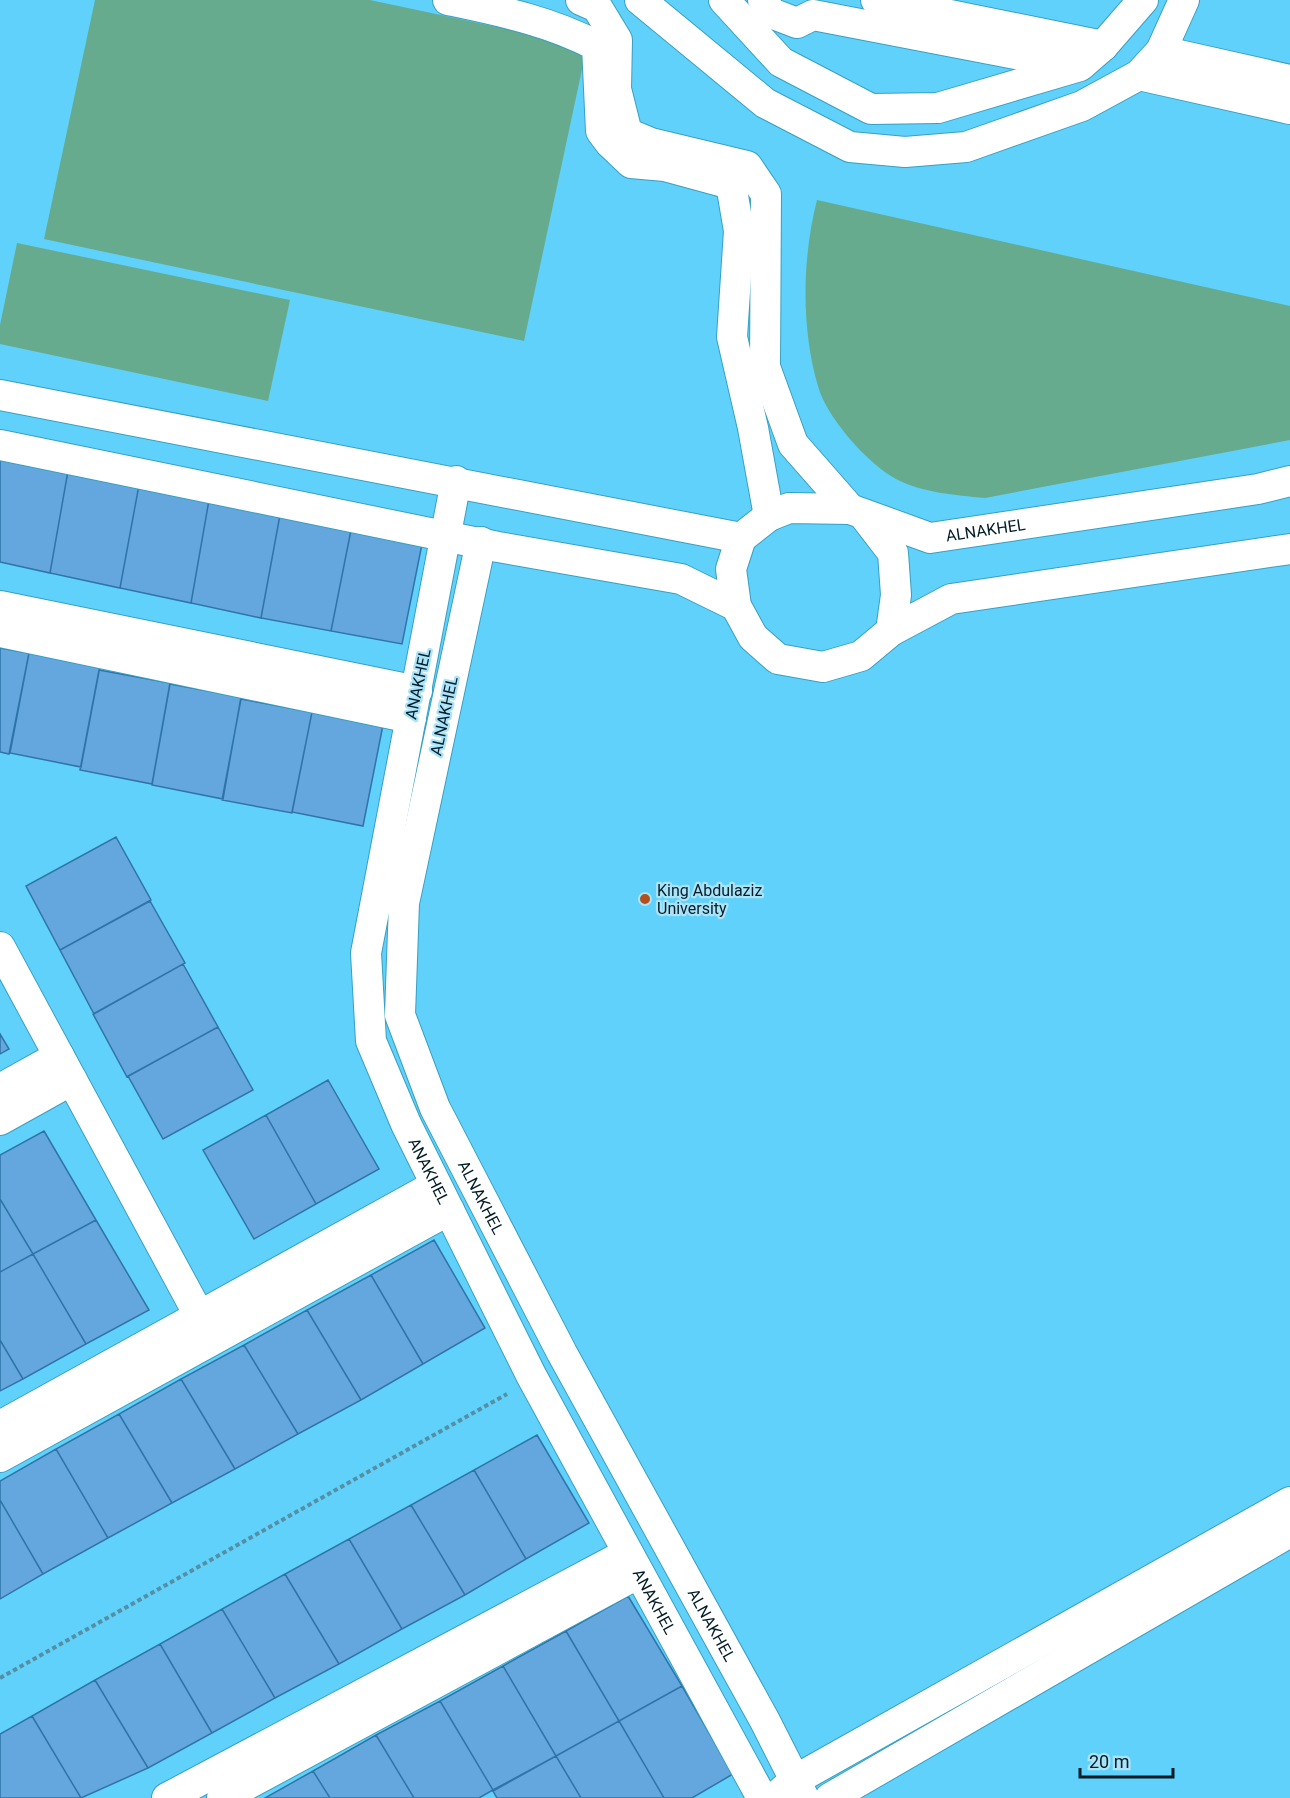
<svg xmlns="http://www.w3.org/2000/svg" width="1290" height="1798" viewBox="0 0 1290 1798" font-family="Roboto,sans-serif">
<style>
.built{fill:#60d1fa}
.green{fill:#66ab8d}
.building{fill:#63a7de;stroke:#2f74a8;stroke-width:1.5}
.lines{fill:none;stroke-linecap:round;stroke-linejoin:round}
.minor-casing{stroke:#37a0c3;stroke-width:32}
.path{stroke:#558fa5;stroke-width:4;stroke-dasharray:4.5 3;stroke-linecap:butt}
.minor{stroke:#fff;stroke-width:30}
.poi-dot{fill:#b4501b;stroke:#abe3f9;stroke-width:2}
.labels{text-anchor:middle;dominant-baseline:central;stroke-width:4.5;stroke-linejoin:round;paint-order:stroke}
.street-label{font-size:16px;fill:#001c27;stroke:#abe3f9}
.poi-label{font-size:16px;fill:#001c27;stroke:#abe3f9;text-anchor:start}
</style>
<rect width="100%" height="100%" fill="#8cd8f6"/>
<!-- built -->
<path class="built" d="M0,0H1290V1798H0Z"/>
<!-- green -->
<path class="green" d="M95,0H370L587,46L524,341L44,239Z
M817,200L1290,306V440L985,498C955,495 923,493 896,479C868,464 826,417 818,386C801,328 802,259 817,200Z
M17,243L290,300L268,401L0,344V325Z"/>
<!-- building -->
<path class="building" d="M0,457L68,471L50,573L0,562Z
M68,471L139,485L120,588L50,573Z
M139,485L209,500L191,603L120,588Z
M209,500L280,515L261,618L191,603Z
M280,515L351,530L331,631L261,618Z
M351,530L422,544L402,644L331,631Z
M0,648L29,653L9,754L0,752Z
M29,653L100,666L81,767L10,753Z
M99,670L170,683L152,784L80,770Z
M170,684L241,697L223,799L152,785Z
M241,699L312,712L292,813L222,800Z
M312,712L383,725L363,826L292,812Z
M116,837L151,900L60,950L26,886Z
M150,901L185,963L94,1014L60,950Z
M183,964L218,1027L127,1077L93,1014Z
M218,1027L253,1090L163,1139L128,1076Z
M0,1034L9,1049L0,1054Z
M328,1080L379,1169L316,1204L266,1115Z
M266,1115L316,1204L254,1239L203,1150Z
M44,1131L96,1220L33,1254L0,1199V1155Z
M0,1199L33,1254L0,1272Z
M96,1220L149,1310L86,1344L33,1254Z
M434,1240L485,1328L423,1364L371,1275Z
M33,1254L86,1344L23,1379L0,1340V1272Z
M371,1275L423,1364L361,1400L307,1310Z
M307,1310L361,1400L298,1434L244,1345Z
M0,1340L23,1379L0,1391Z
M244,1345L298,1434L235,1469L181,1379Z
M181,1379L235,1469L172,1503L119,1414Z
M119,1414L172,1503L108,1538L56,1449Z
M537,1435L589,1523L526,1559L474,1470Z
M56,1449L108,1538L43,1574L0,1500V1481Z
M474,1470L526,1559L465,1595L411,1505Z
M0,1500L43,1574L0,1599Z
M411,1505L465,1595L402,1629L349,1539Z
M349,1539L402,1629L339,1664L285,1574Z
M285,1574L339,1664L275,1698L222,1609Z
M628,1596L682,1686L619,1721L566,1631Z
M222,1609L275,1698L212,1733L160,1644Z
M566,1631L619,1721L556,1756L503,1666Z
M160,1644L212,1733L148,1768L95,1680Z
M503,1666L556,1756L493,1790L440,1701Z
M95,1680L148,1768L81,1798L32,1716Z
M682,1686L733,1774L692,1798H664L619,1721Z
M440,1701L493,1790L479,1798H414L376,1735Z
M32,1716L81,1798H0V1734Z
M619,1721L664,1798H581L556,1756Z
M376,1735L414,1798H330L313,1771Z
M556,1756L581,1798H497L493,1791Z
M313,1771L330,1798H265Z"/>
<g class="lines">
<!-- minor casing -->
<g class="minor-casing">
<g id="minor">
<path d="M448,0C500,11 550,21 597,46L601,131L610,143L631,163L665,166L731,184L739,231L732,337L753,428L769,516"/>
<path d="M581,0L597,7L617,40L616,89L627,133L651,143L747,166L766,194L765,367L793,444L850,509"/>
<path d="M640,0L765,103L850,147L905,152L966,147L1082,106L1139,75L1161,51L1184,0"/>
<path d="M724,0L781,62L871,109L938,108L1080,66L1103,46L1143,0"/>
<path d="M763,0L771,13L797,23L813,15L1072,65"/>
<path d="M876,0L1103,46"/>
<path d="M1161,51L1290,80"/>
<path d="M1139,75L1290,109"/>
<path id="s1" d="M0,395L741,538L769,516L789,508L850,509L930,538L1258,489L1290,481"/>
<path d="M0,445L498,547L681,579L736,606L753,637L778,659L823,667L861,656L891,631L951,599L1290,549"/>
<path id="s2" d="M456,481L366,953L371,1041L406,1124L531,1375L762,1798"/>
<path d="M863,514L893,553L896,595L891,631"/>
<path id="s3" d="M481,542L404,903L400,1015L435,1108L562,1353L765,1721L804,1798"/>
<path d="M0,606L417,691"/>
<path d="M736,606L731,569L741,538"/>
<path d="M0,632L411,718"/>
<path d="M0,947L199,1315"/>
<path d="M0,1089L59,1056"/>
<path d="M0,1120L72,1080"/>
<path d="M0,1426L436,1185"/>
<path d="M0,1457L449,1210"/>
<path d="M780,1793L795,1780L1290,1502"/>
<path d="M167,1798L628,1553"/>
<path d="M222,1798L639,1573"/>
<path d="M830,1798L1290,1532"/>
</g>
</g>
<!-- path -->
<path class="path" d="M0,1678L507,1394"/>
<!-- minor -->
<use href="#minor" class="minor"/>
</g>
<!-- markers -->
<circle class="poi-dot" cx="645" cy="899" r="6"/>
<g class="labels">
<!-- street labels -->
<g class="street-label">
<text stroke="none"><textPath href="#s1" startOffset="1014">ALNAKHEL</textPath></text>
<text transform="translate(418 684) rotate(-78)">ANAKHEL</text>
<text transform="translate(444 716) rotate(-78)">ALNAKHEL</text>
<text stroke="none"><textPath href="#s2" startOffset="711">ANAKHEL</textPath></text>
<text stroke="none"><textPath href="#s3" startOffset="681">ALNAKHEL</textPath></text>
<text stroke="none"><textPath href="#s2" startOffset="1197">ANAKHEL</textPath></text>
<text stroke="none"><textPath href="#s3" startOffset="1167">ALNAKHEL</textPath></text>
</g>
<!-- poi labels -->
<g class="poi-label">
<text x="657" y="890">King Abdulaziz<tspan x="657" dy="18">University</tspan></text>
</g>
</g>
<!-- scale -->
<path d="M1080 1768v9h93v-9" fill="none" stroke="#001c27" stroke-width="3"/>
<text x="1089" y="1768" font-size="18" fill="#001c27" stroke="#abe3f9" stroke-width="4.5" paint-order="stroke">20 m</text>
</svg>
